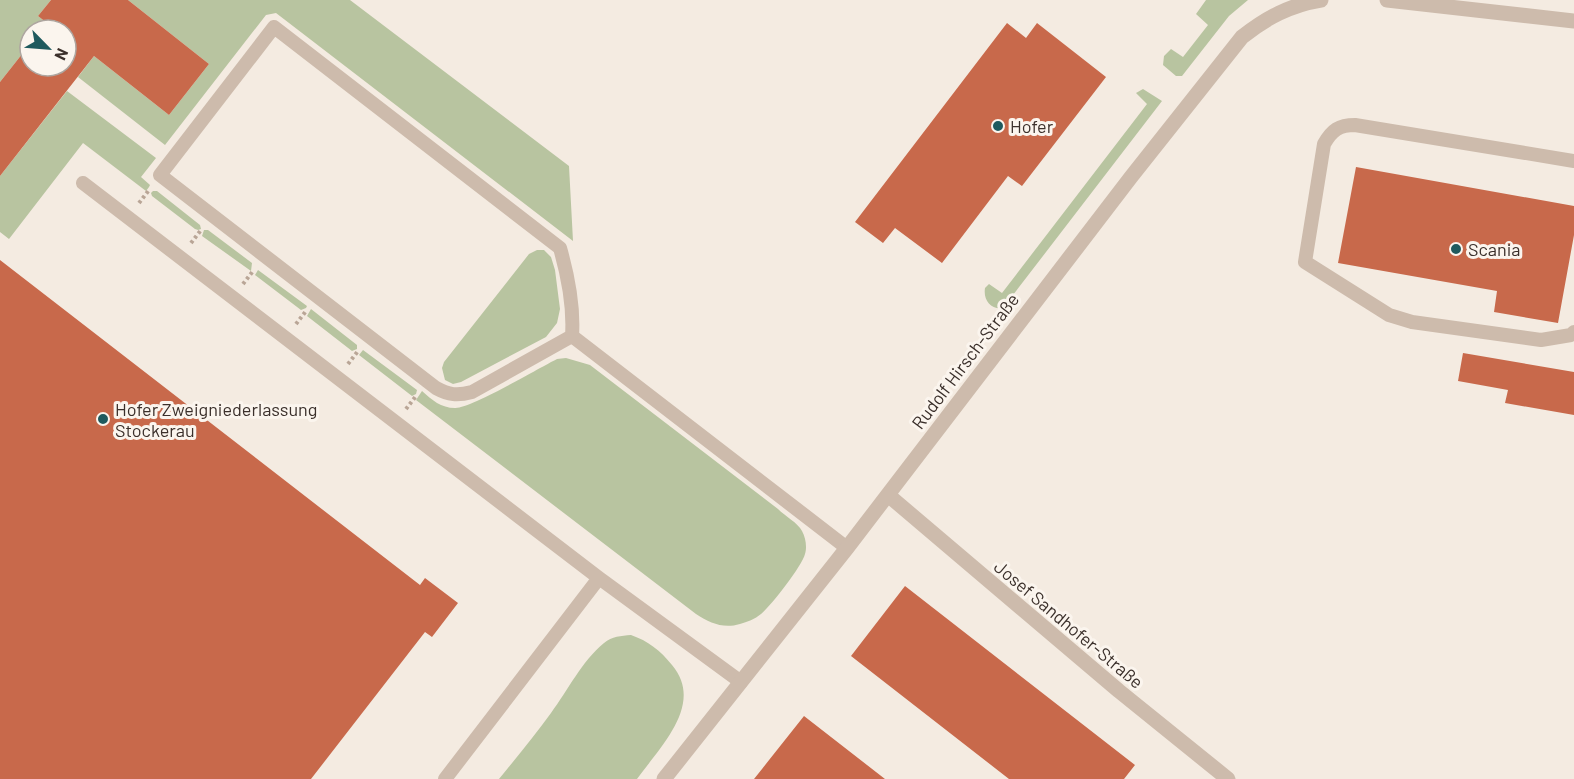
<svg xmlns="http://www.w3.org/2000/svg" width="1574" height="779" viewBox="0 0 1574 779" font-family="Barlow,sans-serif">
<style>
.green{fill:#b8c4a0}
.building{fill:#c8694b}
.lines{fill:none;stroke-linecap:round;stroke-linejoin:round}
.path{stroke:#b9a596;stroke-width:4;stroke-dasharray:3 3;stroke-linecap:butt}
.service{stroke:#cdbbac;stroke-width:14}
.minor{stroke:#cdbbac;stroke-width:15}
.poi-dot{fill:#1f5a5e;stroke:#fbf5ee;stroke-width:2}
.labels{text-anchor:middle;dominant-baseline:central;stroke-width:6;stroke-linejoin:round;paint-order:stroke}
.poi-label{font-size:18px;fill:#3b302b;stroke:#fbf5ee;text-anchor:start}
.street-label{font-size:18px;fill:#3b302b;stroke:#fbf5ee}
</style>
<rect width="100%" height="100%" fill="#f4ebe1"/>
<!-- green -->
<path class="green" d="M0,0H51L38,16L47,23L41,30H30V44L0,82Z
M128,0H350L569,166L573,241L276,13L266,15L165,145L78,77L94,56L169,115L209,64Z
M1206,0H1248L1229,16L1182,76H1176L1163,65L1164,56L1171,49L1183,57L1208,25L1196,14Z
M1143,89L1162,101L1003,308C991,310 983,300 985,288L989,284L1002,293L1147,104L1136,93Z
M67,91L156,158L141,177L150,185L149,187L146,191L83,143L9,239L0,232V176Z
M153,191H157L200,225L201,229L198,230L195,229L152,196L151,193Z
M204,230H208L252,263L251,271L202,236Z
M537,250H544L551,257L555,270L560,309L557,323L546,337L461,382L453,384L445,380L442,368L444,362L529,254Z
M258,270L307,306L306,308L301,310L255,275Z
M311,309L357,345V349L352,351L307,316Z
M363,350L417,390L416,394L412,396L359,355Z
M566,358L590,365L778,509C785,516 798,523 802,531C806,538 807,548 805,554C802,566 771,606 761,614C755,619 747,622 740,624C723,629 710,623 696,614L416,400L422,391C432,400 441,408 455,408C470,409 539,368 557,359Z
M631,635C648,641 660,650 672,665C705,704 660,747 637,779H499C517,757 535,735 551,713C568,690 582,661 604,643C612,636 621,636 631,635Z"/>
<!-- building -->
<path class="building" d="M51,0H128L209,64L169,115L94,56L0,176V82L30,44V66H66V30H41L47,23L38,16Z
M1007,23L1026,38L1037,23L1106,77L1022,186L1008,176L942,263L895,228L883,243L855,222Z
M1356,167L1574,206V235L1558,323L1494,312L1497,291L1338,263Z
M0,260L420,585L425,578L458,603L432,637L425,632L311,779H0Z
M1463,353L1574,372V415L1505,403L1508,390L1458,381Z
M905,586L1135,765L1124,779H1009L851,656Z
M804,716L885,779H754Z"/>
<g class="lines">
<!-- path -->
<path class="path" d="M139,203L149,190
M191,243L201,230
M243,284L253,271
M296,324L306,311
M348,364L358,351
M406,409L416,396"/>
<!-- service -->
<path class="service" d="M1574,161L1355,125C1339,125 1332,130 1324,144L1305,262L1389,315L1412,322L1541,340L1571,335L1574,332
M83,183L599,578L741,682
M572,336L472,392C457,396 449,395 436,388L160,175L274,27L560,248C568,276 574,307 572,336L847,548
M445,779L599,578"/>
<!-- minor -->
<path class="minor" d="M1387,0L1574,21
M888,495L1119,691L1228,779
M664,779L847,548L1131,177L1242,37C1266,18 1290,5 1321,0"/>
</g>
<!-- markers -->
<g class="poi-dot">
<circle cx="998" cy="126" r="6"/>
<circle cx="1456" cy="249" r="6"/>
<circle cx="103" cy="419" r="6"/>
</g>
<g class="labels">
<!-- poi labels -->
<g class="poi-label">
<text x="1010" y="126">Hofer</text>
<text x="1468" y="249">Scania</text>
<text x="115" y="409">Hofer Zweigniederlassung<tspan x="115" dy="21">Stockerau</tspan></text>
</g>
<!-- street labels -->
<g class="street-label">
<text transform="translate(965 361) rotate(-53)">Rudolf Hirsch-Straße</text>
<text transform="translate(1069 624) rotate(40)">Josef Sandhofer-Straße</text>
</g>
</g>
<!-- north arrow -->
<g transform="translate(48 48) rotate(115)"><circle r="28" fill="#fbf5ee" stroke="#aea6a0" stroke-width="1.5"/>
<path d="M0-4.5L10 22L0 15L-10 22Z" fill="#1f5a5e"/>
<text y="-9" font-size="16" font-weight="bold" text-anchor="middle" fill="#3b302b">N</text>
</g>
</svg>
